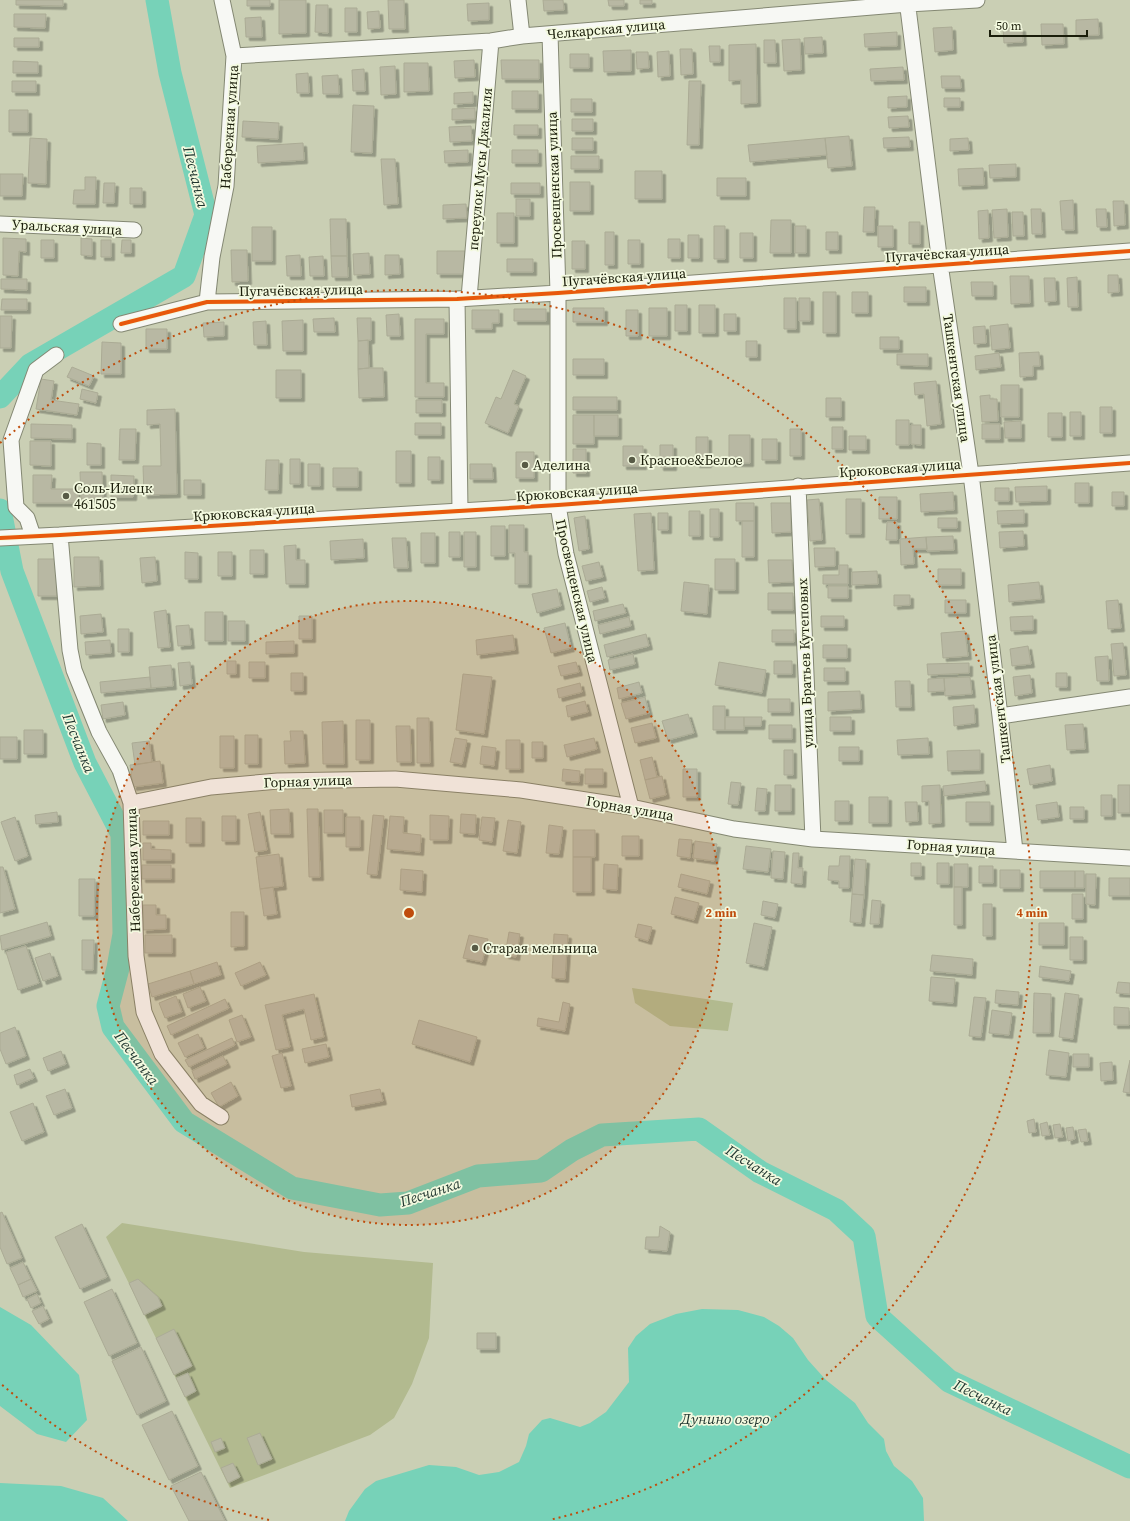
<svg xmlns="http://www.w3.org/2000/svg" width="1130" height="1521" viewBox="0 0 1130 1521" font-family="'Source Serif 4',serif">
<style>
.green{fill:#b2ba8f}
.water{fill:#77d2b8}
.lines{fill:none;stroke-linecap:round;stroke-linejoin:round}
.river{stroke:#77d2b8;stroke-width:23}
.building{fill:#b8b8a3;stroke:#abab95;filter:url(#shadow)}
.minor-casing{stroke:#848873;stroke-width:17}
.minor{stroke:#f7f8f4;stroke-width:15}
.cycleway-casing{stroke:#f3f9df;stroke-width:6}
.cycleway{stroke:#e8590c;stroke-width:4}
.ring{fill:none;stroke:#bf4d0c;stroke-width:2;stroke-dasharray:2 4}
.poi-dot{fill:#585b46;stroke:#f3f9df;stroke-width:1.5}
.labels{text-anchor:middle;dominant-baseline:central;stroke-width:3.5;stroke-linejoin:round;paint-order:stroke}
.street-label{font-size:14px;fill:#1a1d0a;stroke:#f3f9df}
.poi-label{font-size:14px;fill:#1a1d0a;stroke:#f3f9df;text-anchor:start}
.water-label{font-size:15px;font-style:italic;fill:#1f352f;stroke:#f3f9df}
.centre{fill:#bf4d0c;stroke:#f3f9df;stroke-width:2}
.ring-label{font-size:12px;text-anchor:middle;font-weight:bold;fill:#bf4d0c;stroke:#f3f9df;stroke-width:3.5;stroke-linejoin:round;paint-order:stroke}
</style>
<defs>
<filter id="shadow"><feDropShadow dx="3.5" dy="3.5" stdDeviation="0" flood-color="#0004"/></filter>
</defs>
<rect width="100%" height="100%" fill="#cacfb4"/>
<!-- green -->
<path class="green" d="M632,988L733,1003L728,1031L670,1026L635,1003Z
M122,1223L304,1252L433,1263L429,1338L412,1384L394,1418L370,1435L230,1488L106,1237Z"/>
<!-- water -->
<path class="water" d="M0,1307L31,1325L79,1375L87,1420L66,1442L37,1434L0,1406Z
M702,1309L738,1310L764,1317L779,1326L793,1338L808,1360L826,1380L855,1403L868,1423L884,1439L886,1451L894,1466L912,1481L923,1498L924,1521H345L349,1511L365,1489L376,1481L429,1465L456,1467L479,1475L499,1472L519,1462L526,1446L529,1434L542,1420L550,1418L580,1427L590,1423L606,1412L629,1382L628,1348L636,1336L650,1324L676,1314Z
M0,1483L61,1486L103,1498L128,1521H0Z"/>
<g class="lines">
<!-- river -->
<path class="river" d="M0,397L30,365L184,276L206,215L170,73L157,0
M0,510L12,571L85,763L122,834L124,934L118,968L108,1006L113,1027L184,1122L292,1188L380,1205L408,1203L478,1176L541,1171L572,1150L602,1135L699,1129L760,1172L836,1210L864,1236L877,1316L949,1381L1130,1467"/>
</g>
<!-- building -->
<path class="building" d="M16,0H63V6L16,5Z
M247,0H270V6H247Z
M279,0H306V33L279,34Z
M388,0H404L405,29H389Z
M543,0H563L564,10L544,11Z
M608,0H624V6H609Z
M640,0H652V4H640Z
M489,3V20L468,21L467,4Z
M316,5H328V33L315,32Z
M345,8H357V32H345Z
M379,11L380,28L368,29L367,12Z
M14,14H46L45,28L14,27Z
M261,17L262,37H246L245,18Z
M1098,19L1099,35L1076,36V20Z
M1041,24H1063L1064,44L1042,45Z
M952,27L953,50L935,52L933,28Z
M1022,28L1023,42L1004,43L1003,29Z
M897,32V46L865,47L864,34Z
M822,37L823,53L805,54L804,38Z
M14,38H39V47H14Z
M800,39L801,70L784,71L782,40Z
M764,40H775L776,63H764Z
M756,44L757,103L741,104V80L729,81V45Z
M709,46H720V62H710Z
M680,49H692L693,74L681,75Z
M631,50V71L604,72L603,51Z
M669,51L670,76L658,77L657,52Z
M636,52H648L649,68L637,69Z
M570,54H589V68H570Z
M474,60L475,77L455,78L454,61Z
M501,60H539V79H502Z
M13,61L38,62V73H13Z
M404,63H428L429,91L404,92Z
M395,66L396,94L381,95L380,67Z
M903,67L904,80L871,81L870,69Z
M364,69L365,91H353L352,70Z
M308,73L309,93H297L296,74Z
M338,75L339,94H323L322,76Z
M941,76H960L961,88H942Z
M12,81H36V92H12Z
M689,81H701L699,145H687Z
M512,91H538V109H512Z
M473,92V103L454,104V93Z
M907,96V107L888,108V97Z
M944,98H960V107H944Z
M571,99H592V112H571Z
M353,105L374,106L372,153L351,152Z
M475,108V119L452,120V109Z
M9,110H28V132H9Z
M908,116L909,127L889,128L888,117Z
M572,119H593V131H572Z
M243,121L279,123L278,139L242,137Z
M514,125H538V135H514Z
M471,126L472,141L450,142L449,127Z
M849,136L852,166L828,168L825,138Z
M909,137L910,147L884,148L883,138Z
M30,138L47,139L46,184L28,183Z
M572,138H593V150H572Z
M825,138L827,155L750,162L748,145Z
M968,138L969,150L950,151V139Z
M303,143L304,160L258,163L257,146Z
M468,150V162L445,163L444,151Z
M512,150H538V163H512Z
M571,156H599V169H571Z
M381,159H395L398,204L384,205Z
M1016,164V177L990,178L989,165Z
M983,168L984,185L959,186L958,169Z
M635,171H662V199H635Z
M0,174H23L22,196H0Z
M85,177H96L95,204H73L74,190H85Z
M717,178H746V196H717Z
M570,182H590V211H570Z
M104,183H115L114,203H103Z
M511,183H540V194H511Z
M130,188H142V204H130Z
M516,199H530V216H516Z
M1073,200L1074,230H1062L1060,201Z
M1113,201H1124L1125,225L1114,226Z
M466,204L467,218L443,219V205Z
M864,207H875L874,232H863Z
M1007,209L1008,237L994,238L992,210Z
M1031,209H1041L1042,234H1032Z
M1096,209H1106L1107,227H1097Z
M988,210L989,238L979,239L978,211Z
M1012,212H1023L1024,236H1013Z
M497,213H514V243H497Z
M330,219H346L347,256H331Z
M771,220H791V253H770Z
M909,222H920V244H909Z
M714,226H725V259H714Z
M795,226H806V253H795Z
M878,226H893V247H878Z
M252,227H272V261H252Z
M605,232H614V265H605Z
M826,232H838V250H826Z
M740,233H753V258H740Z
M688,235H699V258H688Z
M3,238L26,239V252L19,251L18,276L3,275Z
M81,238L92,239V256L81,255Z
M668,239H680V258H668Z
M41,240H54V258H41Z
M101,240H111V257H101Z
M122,240H131V253H121Z
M628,240H640V264H628Z
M572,241H585V269H572Z
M231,250H247L248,281L232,282Z
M437,251H465V274H437Z
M369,253L370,274L354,275L353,254Z
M300,255L301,276H287L286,256Z
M385,255H399L400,274L385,275Z
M323,256L324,276H310L309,257Z
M331,256H347L348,277H332Z
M507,259H533V272H507Z
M1108,275H1118L1119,292L1108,293Z
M1010,276H1029L1030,303L1011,304Z
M1077,277L1078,307H1068L1067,278Z
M1044,278H1055L1056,301L1045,302Z
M1,279H27V290L1,289Z
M971,282H993V296H972Z
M904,287H926V302H904Z
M823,292H836V333H823Z
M852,292H868V313H852Z
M784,298H796V329H784Z
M799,298H810V321H799Z
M2,299H27V310H1Z
M675,305H687V331H675Z
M699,305H715V333H699Z
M573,308H604V322H573Z
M649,308H667V336H649Z
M514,309H546V321H514Z
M472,310H499V323H492V329H472Z
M626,310H638V336H626Z
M399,314L400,336H387L386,315Z
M724,314H736V331H724Z
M0,316H12L11,348H0Z
M334,318L335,332H314L313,319Z
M357,318H371V340L358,341Z
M415,319H444V334H426V383H444V397H415Z
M303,320V351H283L282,321Z
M266,321L267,345H254L253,322Z
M224,322V336L204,337L203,323Z
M1008,324L1010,348L992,350L990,326Z
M985,326L986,343L974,344L973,327Z
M146,329H167V349H146Z
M880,337H899V349H880Z
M368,340L369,368L358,369V341Z
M746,341H757V357H746Z
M102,342L121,343V374H101Z
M1039,352L1040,366H1033V376L1020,377L1019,353Z
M999,353L1001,367L976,370L975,356Z
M897,354H928V366L897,365Z
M573,359H604V375H573Z
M72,367L94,376L89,386L67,377Z
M369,368H383L384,397L359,398L358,369Z
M276,370H301V398H276Z
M513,370L526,376L514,404L519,406L508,433L485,423L496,397L501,399Z
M41,379L54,381L51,400L79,404L77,415L36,409Z
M936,381L941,424L927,426L924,394L915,395L914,383Z
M1001,385H1019V417H1001Z
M82,389L98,393L96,403L80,399Z
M990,395V399H997L998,421L982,422L980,396Z
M573,397H617V410H573Z
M826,398H841V417H826Z
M416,400H442V413H416Z
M1100,407H1112V433H1100Z
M175,409L177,494L144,495L143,466H161L160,424L147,425V410Z
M1070,412H1081V436H1070Z
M1048,413H1062V437H1048Z
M573,415H594V444H573Z
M594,415H618V436H594Z
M896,420H909V445H896Z
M1021,421V438H1005L1004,422Z
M415,423H441V435H415Z
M31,424L72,425V439L31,438Z
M982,424H1000V439H982Z
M911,425H921V445L911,444Z
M832,427H843V449H832Z
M120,429H136L135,460H119Z
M790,429H801V456H790Z
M729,435H750V463H729Z
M849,436H866V450H849Z
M696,437H708V464H696Z
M762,439H777V460H762Z
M30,441H51V466L30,465Z
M87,443L101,444V465H87Z
M660,445H673V467H660Z
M623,446H643V466H623Z
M573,449H586V473H573Z
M396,451H411V483H396Z
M516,452H534V478H516Z
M428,457H440V480H428Z
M290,459H300V484H290Z
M266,460H279L278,490H265Z
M308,464H320V486H308Z
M470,464H492L493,479H470Z
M333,468H358V487H333Z
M80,472H102L103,498L81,499Z
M33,475H52L51,489H78V503H33Z
M111,475L134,476L133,497H111Z
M184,480H201V495H184Z
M1075,483H1089V503H1075Z
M1047,486V501L1016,502L1015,487Z
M995,488H1009V501H995Z
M953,492L954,510L921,512L920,494Z
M1112,492H1124V506H1112Z
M879,497H897V519H879Z
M819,499L822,540L810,541L807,500Z
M846,499H861V534H846Z
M736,503H754V521H736Z
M771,503H791V532L772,533Z
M710,509H719V537H710Z
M1024,510V523L998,524L997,511Z
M689,511H700V536H689Z
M651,513L654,570L638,571L634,514Z
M658,513H668V530H658Z
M585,516L589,549L579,551L574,518Z
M938,518H957V528H938Z
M742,521H754V557H742Z
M887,522H897V540H886Z
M509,525H524V552H528V584H515V553H509Z
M491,526H505V556H491Z
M1023,531L1024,546L1000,548L999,532Z
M449,532H460V557H449Z
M464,532H476V567H464Z
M421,533H435V563H421Z
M953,536L954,550L927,551L926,537Z
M926,537L927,549H913L914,564L901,565L900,539Z
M392,538H406L408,568H394Z
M363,539L364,558L331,560L330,541Z
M296,545V560H305V584H286L284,546Z
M814,548H835V566L815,567Z
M250,550H264V574H250Z
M185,552L198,553V579H185Z
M218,552H232V576H218Z
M74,557H99L100,586L74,587Z
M155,557L157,581L142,583L140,558Z
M38,559H57V596H38Z
M715,559H735V590H715Z
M768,560H792L793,582L769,583Z
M599,562L603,577L586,581L582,566Z
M839,565H848V584H823V575H839Z
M938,569H961V585H938Z
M877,571L878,584L852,585V572Z
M684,582L709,585L707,614L681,611Z
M1039,582L1041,599L1009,602L1008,585Z
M828,586H848V598H828Z
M602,587L605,598L590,602L587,591Z
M557,589L561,606L537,613L532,594Z
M768,593H793V610H768Z
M894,595H910V605L894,606Z
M945,600H966V613H945Z
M1118,600L1121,628L1108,629L1106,601Z
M623,604L626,613L595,621L593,611Z
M166,610L170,647L158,648L154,612Z
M205,612H223V641H205Z
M101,614L103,632L81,634L80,616Z
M299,616H312V639H299Z
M821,616H844V627H821Z
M1033,616V630L1011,631L1010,617Z
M629,617L631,626L600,634L598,625Z
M228,621H245V641H228Z
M565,623L571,648L551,653L544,628Z
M189,625L191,645L178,646L176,626Z
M118,629H129V652H118Z
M772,630H794V642H772Z
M965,631L968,656L943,658L941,633Z
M646,634L649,646L607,657L604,645Z
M513,635L515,650L477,655L476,640Z
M110,640L111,653L86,655L85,642Z
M294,641V653L266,654V642Z
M1123,643L1126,675L1114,676L1111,644Z
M823,645H847V658H823Z
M1028,646L1031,664L1012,666L1010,649Z
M633,654L635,664L610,670L608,660Z
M1108,656L1109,681H1097L1095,657Z
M227,661H236V674H227Z
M774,661H792V674H774Z
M190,662L192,684L180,686L178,663Z
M249,662H265V678H249Z
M576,662L579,672L561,676L558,666Z
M719,662L766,670L762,693L715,685Z
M969,663V673L928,675L927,664Z
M171,665L173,686L151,688L149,667Z
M824,668H845V681H824Z
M291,673H303V691H291Z
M1056,673H1067V687H1056Z
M463,674L492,677L484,734L456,730Z
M1030,675L1032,693L1015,696L1013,677Z
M150,677L151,688L101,693L100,682Z
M970,677L972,694L945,696L944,678Z
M944,678L945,691L928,692V679Z
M895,681H910L911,707H896Z
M639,682L642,693L619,699L617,688Z
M580,683L582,692L559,698L557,689Z
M860,691L861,709L828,711V692Z
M645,697L649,713L626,719L621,703Z
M768,699H790V712H768Z
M585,701L588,712L568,717L566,706Z
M123,702L125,715L103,719L101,705Z
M974,705L975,723L954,726L953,707Z
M713,706H725V730H713Z
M688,714L694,733L668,740L662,721Z
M725,717H744V730H725Z
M744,717H762L761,726H744Z
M830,717H851V731H830Z
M417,718H429L430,763H417Z
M356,720H370V760H356Z
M343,721L344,764H323L322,722Z
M652,723L656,738L635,743L631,728Z
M1083,724L1085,749L1067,750L1065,725Z
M769,725H792V739H769Z
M396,726H410L411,762H397Z
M24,730H43V754H24Z
M290,731H303L305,763L285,764L284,741H291Z
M245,735H258V764H245Z
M220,736H234V768H220Z
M0,737H17V759H0Z
M455,738L467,740L462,764L450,762Z
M594,738L597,749L567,757L564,745Z
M928,738L929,754L898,755L897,740Z
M506,740H520V769H506Z
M149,741L152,762L135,765L132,743Z
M532,742H543V758H532Z
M482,746L496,748L494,766L480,764Z
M839,747H859V761H839Z
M784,750H793V775H784Z
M980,750V770L948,771L947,751Z
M652,757L657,777L645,780L640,760Z
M160,761L163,783L133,787L130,765Z
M1050,765L1052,781L1030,785L1027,769Z
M563,769L580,771L579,782L562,781Z
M585,769H603V784H585Z
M683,769H697V797H683Z
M662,776L666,795L650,799L645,780Z
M985,781L986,791L944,796L943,786Z
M731,782L741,783L738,805L728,804Z
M775,785H791V811H775Z
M940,785L941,823L929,824V801L922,802V786Z
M1118,785H1130V813H1118Z
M757,788L767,789L765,811H755Z
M1101,795H1112V816H1101Z
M869,797H888V823H869Z
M835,801H849V821H835Z
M905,802H917L918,821L906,822Z
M966,802H990V822H966Z
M1057,802L1059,817L1038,820L1036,805Z
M1070,807H1084V819H1070Z
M289,809L290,834H271L270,810Z
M307,809H318L320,877H309Z
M324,810H343V833H324Z
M57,812L58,822L36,824L35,815Z
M260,812L267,850L255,852L248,814Z
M461,814L476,815L475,834L460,833Z
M373,815L384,816L377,875L367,874Z
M430,815L449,816L448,840H430Z
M222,816H236V841H222Z
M390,816L404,817L403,833L421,835L420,852L387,849Z
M15,817L28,856L15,861L1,822Z
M346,817H360V847H346Z
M482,817L495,818L492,842L479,840Z
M186,818H201V843H186Z
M508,820L521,822L517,853L503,851Z
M143,821H169V835H143Z
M549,825L563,827L559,854L546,853Z
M573,830H595V857H573Z
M622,836H639V856H622Z
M679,839L692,840L690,858L677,856Z
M695,841L717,844L714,861L693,858Z
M143,843H151V849L171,850V860H143Z
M746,846L771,849L768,872L743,869Z
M773,851L785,852L783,879L771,878Z
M793,853H799L798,868H803L802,884L791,883Z
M279,854L283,886L260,889L256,857Z
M840,856H850L849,888H839V881L828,880L829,866H839Z
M573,857H591V892H573Z
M855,859L866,860L864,895L852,894Z
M911,863H921V876H911Z
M937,863H949V884H937Z
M604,864L618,865L617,890L603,889Z
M954,864H968V887H954Z
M142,865H171V879H142Z
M979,866H993V883H979Z
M0,867H3L15,909L0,913Z
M401,869L423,871L422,892L400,890Z
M1000,870H1020V888H1000Z
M1040,871H1075V888H1040Z
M1075,871H1084V888H1075Z
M681,874L710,881L707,894L678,887Z
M1086,874H1096L1095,905L1086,904Z
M1109,878H1130V896H1109Z
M79,879H95L94,916H79Z
M273,887L277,914L264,916L260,889Z
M954,887H962V925H954Z
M852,894L864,895L861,923L850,922Z
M1072,894H1083V919H1072Z
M675,897L699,903L694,920L671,914Z
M872,900L881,901L879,924H870Z
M763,901L778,904L775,918L761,915Z
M983,904H992V936H983Z
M143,905H156V915H166V929L143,930Z
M231,912H244V946L231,947Z
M47,922L51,936L2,950L0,936Z
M754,923L772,927L764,967L746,963Z
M1039,923H1064V945H1039Z
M638,924L652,927L648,941L635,937Z
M509,932L520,934L516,957L505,955Z
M554,934L568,935L565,979L552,978Z
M145,935H172V953H145Z
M469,935L488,939L482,962L463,958Z
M1070,937H1083V960H1070Z
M82,940H94L93,970H82Z
M26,946L39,983L18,990L6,952Z
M50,953L58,976L43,981L35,958Z
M932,955L973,959L972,975L930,971Z
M217,962L221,975L194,984L190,971Z
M260,962L266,975L241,986L235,973Z
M1040,966L1071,971L1069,981L1039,977Z
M190,971L194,984L152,997L148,984Z
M931,977L955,979L953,1003L929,1001Z
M1118,982L1130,983V994L1116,993Z
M200,987L206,1001L188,1008L183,994Z
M996,990L1019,992L1018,1005L995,1003Z
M1034,993L1051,994L1050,1033H1033Z
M1065,993L1079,995L1073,1039L1059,1037Z
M314,994L324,1037L311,1040L304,1009L282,1015L290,1047L276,1050L265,1005Z
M176,996L182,1012L165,1018L159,1003Z
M974,997L986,998L981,1037L969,1036Z
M225,999L229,1008L171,1035L167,1026Z
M563,1002L570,1004L565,1031L537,1026L538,1018L559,1022Z
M1114,1007L1129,1008V1025H1114Z
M992,1010L1012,1013L1009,1035L989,1033Z
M242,1015L251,1037L237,1042L229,1020Z
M419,1020L477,1037L470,1062L412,1044Z
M15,1027L26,1056L6,1064L0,1049V1033Z
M198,1034L204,1048L185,1057L178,1043Z
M232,1038L235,1045L189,1067L185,1060Z
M326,1044L329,1057L305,1063L302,1049Z
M1049,1050L1069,1053L1066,1077L1046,1075Z
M61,1051L66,1064L48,1071L43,1058Z
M282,1053L291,1086L281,1088L272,1056Z
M1073,1054H1089V1067H1073Z
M223,1056L227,1064L195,1079L192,1071Z
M1130,1060V1093L1123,1092Z
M1112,1062L1113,1080L1101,1081L1100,1063Z
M30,1069L34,1078L17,1085L14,1075Z
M231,1082L238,1096L219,1107L211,1093Z
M65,1089L72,1108L54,1115L46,1096Z
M380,1089L383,1101L352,1107L350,1095Z
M33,1103L44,1132L22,1141L10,1112Z
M1034,1119L1036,1132L1029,1133L1027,1121Z
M1047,1122L1050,1135L1042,1136L1040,1124Z
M1060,1124L1063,1137L1055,1138L1053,1125Z
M1073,1127L1075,1139L1068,1141L1066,1128Z
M1086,1129L1088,1141L1081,1142L1078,1130Z
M2,1212L22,1258L7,1264L0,1247V1213Z
M82,1224L107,1277L80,1289L55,1237Z
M660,1226L670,1232L667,1251L645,1249L646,1237H659Z
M23,1262L31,1279L18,1285L10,1268Z
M31,1279L37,1291L23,1297L18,1285Z
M138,1279L158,1297L162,1306L144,1315L129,1283Z
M112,1289L137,1343L109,1356L84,1302Z
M37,1294L41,1303L31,1308L27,1299Z
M43,1306L49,1319L39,1324L32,1311Z
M174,1329L192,1366L174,1375L156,1338Z
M477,1333H496V1349H477Z
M141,1347L166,1401L137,1415L112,1361Z
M188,1373L196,1391L185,1397L176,1378Z
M172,1411L198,1466L169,1480L142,1425Z
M260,1433L272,1459L258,1465L247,1438Z
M221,1438L225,1448L215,1452L211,1442Z
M233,1463L240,1477L228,1483L221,1468Z
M201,1472L225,1521H189L171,1486Z"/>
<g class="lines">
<!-- minor casing -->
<g class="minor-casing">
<path id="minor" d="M518,0L522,36
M907,0L940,264L971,474L1000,716L1015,851
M550,34L558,293V505L566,554L631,807
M234,56L491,41L522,36L908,4L977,0
M0,224L134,230
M469,298L491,41
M457,299L460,510
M207,302L212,257L226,186L234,56L222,0
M121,324L207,302L457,299L558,293L1130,251
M798,486L813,839
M60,535L70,650L74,670L99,732L120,770L131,803L136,956L144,1012L162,1054L201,1104L221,1117
M33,536L27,518L16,507L11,440L36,370L56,355
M0,538L60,535L558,505L1130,463
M1000,716L1130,697
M131,803L211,787L278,781L395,779L521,790L631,807L734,829L813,839L1130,858"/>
</g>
<!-- minor -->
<use href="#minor" class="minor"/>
<!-- cycleway casing -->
<g class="cycleway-casing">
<path id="cycleway" d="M121,324L207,302L457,299L558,293L1130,251
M0,538L60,535L558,505L1130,463"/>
</g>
<!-- cycleway -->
<use href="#cycleway" class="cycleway"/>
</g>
<!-- distance rings -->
<circle cx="409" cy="913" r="312" fill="#bf4d0c" fill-opacity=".12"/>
<g class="ring">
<circle cx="409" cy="913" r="312"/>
<path d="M269 1520A623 623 0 0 1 0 1383M0 443A623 623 0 1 1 549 1520"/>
</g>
<!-- markers -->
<g class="poi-dot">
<circle cx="632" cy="460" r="4"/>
<circle cx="525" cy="465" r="4"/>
<circle cx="66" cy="496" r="4"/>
<circle cx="475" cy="948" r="4"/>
</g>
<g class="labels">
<!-- street labels -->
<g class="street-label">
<text transform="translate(606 29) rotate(-5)">Челкарская улица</text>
<text transform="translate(229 127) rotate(-86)">Набережная улица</text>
<text transform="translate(480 169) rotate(-85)">переулок Мусы Джалиля</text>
<text transform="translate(554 185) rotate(-92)">Просвещенская улица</text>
<text transform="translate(67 227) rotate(3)">Уральская улица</text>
<text transform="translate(947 253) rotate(-4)">Пугачёвская улица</text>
<text transform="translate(624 277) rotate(-4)">Пугачёвская улица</text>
<text transform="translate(301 290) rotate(-1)">Пугачёвская улица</text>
<text transform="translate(957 378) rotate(82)">Ташкентская улица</text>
<text transform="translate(900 468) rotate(-4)">Крюковская улица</text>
<text transform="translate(577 492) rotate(-4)">Крюковская улица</text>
<text transform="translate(254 512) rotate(-4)">Крюковская улица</text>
<text transform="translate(577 591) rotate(77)">Просвещенская улица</text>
<text transform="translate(805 663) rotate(-92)">улица Братьев Кутеповых</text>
<text transform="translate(998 699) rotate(-97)">Ташкентская улица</text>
<text transform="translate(308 781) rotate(-2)">Горная улица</text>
<text transform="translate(630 808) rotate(10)">Горная улица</text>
<text transform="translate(951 847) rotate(4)">Горная улица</text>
<text transform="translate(133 870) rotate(-92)">Набережная улица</text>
</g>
<!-- poi labels -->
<g class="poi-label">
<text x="640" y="460">Красное&amp;Белое</text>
<text x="533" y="465">Аделина</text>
<text x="74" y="488">Соль-Илецк<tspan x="74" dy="16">461505</tspan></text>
<text x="483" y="948">Старая мельница</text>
</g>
<!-- water labels -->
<g class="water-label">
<text transform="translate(196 177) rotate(76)">Песчанка</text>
<text transform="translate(79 743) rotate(68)">Песчанка</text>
<text transform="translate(137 1058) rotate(53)">Песчанка</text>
<text transform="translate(754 1165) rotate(32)">Песчанка</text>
<text transform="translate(430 1192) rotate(-18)">Песчанка</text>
<text transform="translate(983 1397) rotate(26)">Песчанка</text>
<text x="725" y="1418">Дунино озеро</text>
</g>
</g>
<circle cx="409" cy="913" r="6" class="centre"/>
<g class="ring-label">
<text x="721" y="917">2 min</text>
<text x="1032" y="917">4 min</text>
</g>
<!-- scale -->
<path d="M990 30v6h97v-6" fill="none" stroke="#1a1d0a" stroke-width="2"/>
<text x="996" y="30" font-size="12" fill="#1a1d0a" stroke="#f3f9df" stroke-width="3" paint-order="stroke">50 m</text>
</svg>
